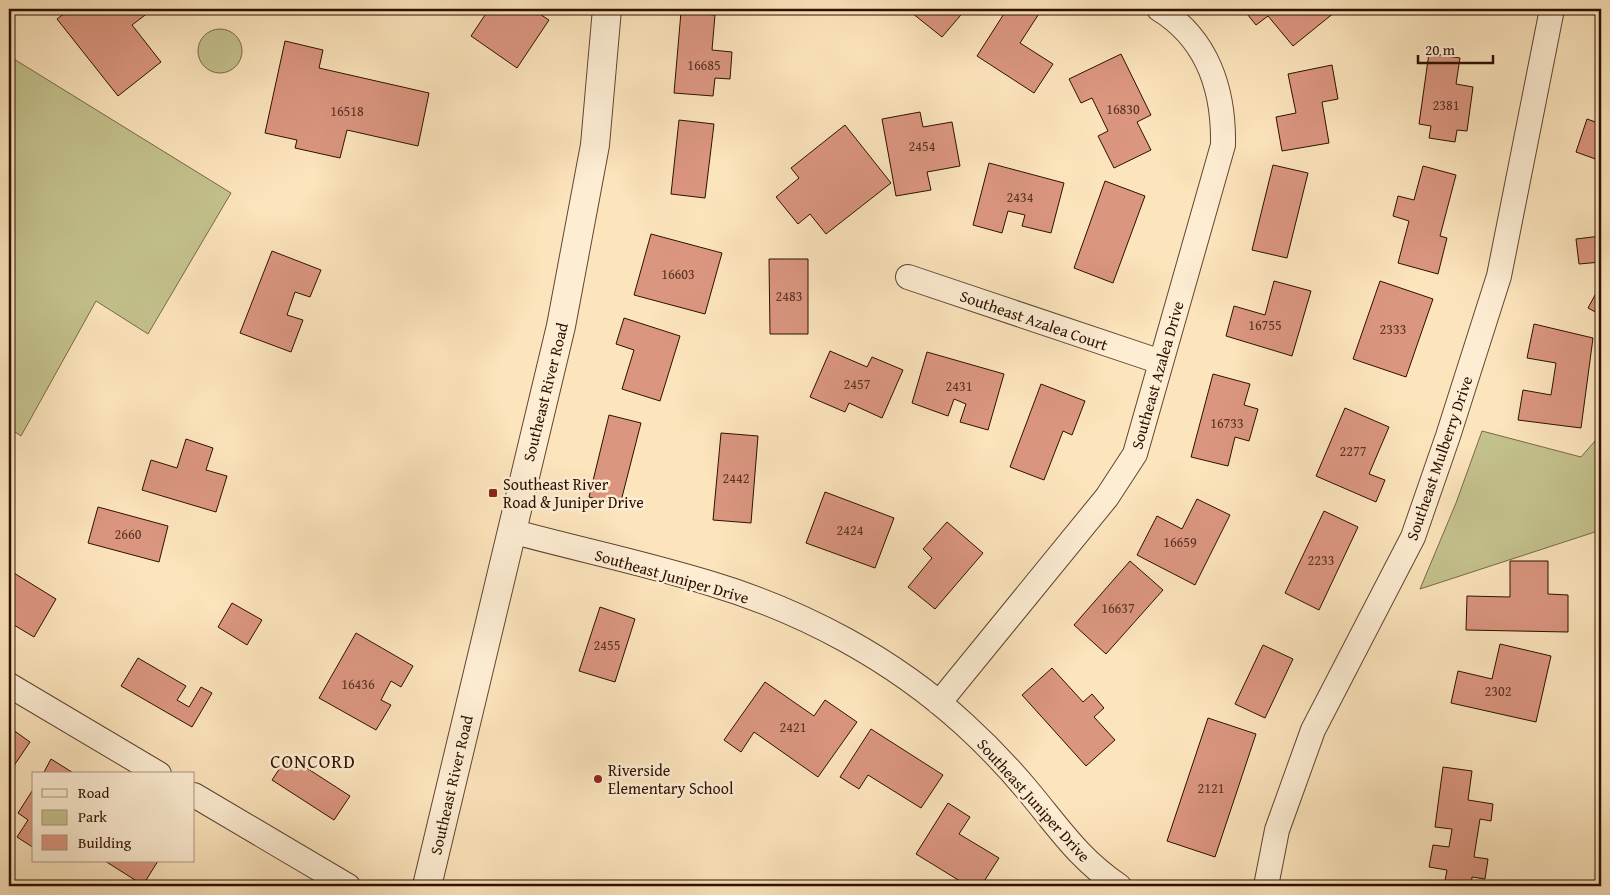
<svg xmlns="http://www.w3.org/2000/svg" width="1610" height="895" viewBox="0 0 1610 895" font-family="'Gentium Book Plus',serif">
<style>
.green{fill:#c4c28d;stroke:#786946}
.building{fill:#db9680;stroke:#2d1000}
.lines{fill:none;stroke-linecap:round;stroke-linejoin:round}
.minor-casing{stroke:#61452f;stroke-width:26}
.tertiary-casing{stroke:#61452f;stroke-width:30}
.minor{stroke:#fdedd3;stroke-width:24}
.tertiary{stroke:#fdedd3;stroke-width:28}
.poi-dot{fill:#8f2418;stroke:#fdedd3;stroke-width:2}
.labels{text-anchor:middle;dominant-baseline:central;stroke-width:5;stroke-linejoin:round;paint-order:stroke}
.number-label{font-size:14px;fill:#583220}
.street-label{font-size:16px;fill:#2d1000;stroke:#fdedd3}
.poi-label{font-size:16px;fill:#2d1000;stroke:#fdedd3;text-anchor:start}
.quarter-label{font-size:19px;letter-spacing:1px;fill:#2d1000;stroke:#fdedd3}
</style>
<rect width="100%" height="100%" fill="#fce4bc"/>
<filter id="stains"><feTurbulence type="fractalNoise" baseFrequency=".004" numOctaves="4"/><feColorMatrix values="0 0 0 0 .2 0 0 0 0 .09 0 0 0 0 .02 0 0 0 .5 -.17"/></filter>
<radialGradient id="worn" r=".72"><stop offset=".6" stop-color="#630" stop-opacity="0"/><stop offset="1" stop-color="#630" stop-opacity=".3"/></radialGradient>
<!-- green -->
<path class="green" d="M198 51a22 22 0 1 1 44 0a22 22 0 1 1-44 0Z
M9,56L231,193L148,334L96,301L21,436L9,428Z
M1482,431L1581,457L1601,434V530L1420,589L1456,503Z"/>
<!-- building -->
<path class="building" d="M70,9H117L120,12L124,9H153L132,25L161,62L118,96L57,19Z
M489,9H532L549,20L517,68L471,36Z
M907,9H966L942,37Z
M1007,9H1042L1020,43L1053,64L1034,93L977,56Z
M1243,9H1333L1335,12L1293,46L1268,16L1256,25Z
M681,12L715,15L712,50L732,52L730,79L715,78L713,96L674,93Z
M285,41L323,50L319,68L429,93L418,146L347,130L340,158L295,148L297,140L265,133Z
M1429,53L1460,58L1456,84L1473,87L1467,131L1457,130L1455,142L1429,138L1431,126L1419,124Z
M1121,54L1151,115L1137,122L1151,150L1114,168L1098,136L1108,131L1092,98L1081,103L1069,79Z
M1332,65L1338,99L1322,102L1329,143L1282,151L1276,117L1296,113L1288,74Z
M920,112L923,127L952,122L960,166L927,172L931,190L896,196L882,119Z
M1587,119L1601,124V161L1576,152Z
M679,120L714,124L705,198L671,194Z
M845,125L891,183L826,234L810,214L798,224L776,197L799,178L791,168Z
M989,163L1064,183L1051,233L1022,226L1025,215L1008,211L1002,233L973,225Z
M1273,165L1308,173L1287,258L1252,250Z
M1423,166L1456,175L1440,236L1447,238L1438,274L1398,263L1409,221L1393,216L1398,196L1414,200Z
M1105,181L1145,196L1113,283L1074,268Z
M651,234L722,253L705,314L634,295Z
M1601,236V262L1579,264L1576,239Z
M272,251L321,270L310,297L295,292L287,315L303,320L291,352L240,333Z
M769,259H808V334H770Z
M1274,281L1311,291L1292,356L1226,336L1234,306L1265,315Z
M1380,281L1433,299L1406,377L1353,359Z
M1601,284V315L1588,308Z
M624,318L680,336L660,401L622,389L634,350L616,344Z
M1534,324L1593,338L1581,428L1518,420L1523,390L1551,395L1556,363L1527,358Z
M830,351L867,367L872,357L903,370L882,418L849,403L845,412L810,397Z
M927,352L1004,374L988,430L960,422L966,404L954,399L948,416L912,403Z
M1213,374L1250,384L1244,405L1258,409L1249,441L1235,437L1228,466L1191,457Z
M1041,384L1085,401L1072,435L1063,431L1044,480L1010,467Z
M1345,408L1389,427L1369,474L1385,480L1376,502L1316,476Z
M609,415L641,423L620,505L589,497Z
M721,433L758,436L751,523L713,520Z
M186,439L213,448L206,470L227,476L216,512L142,490L151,460L177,468Z
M825,492L894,518L875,568L806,543Z
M1197,499L1230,515L1195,585L1137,555L1157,516L1182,529Z
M98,507L168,526L159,562L88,543Z
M1324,511L1358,527L1319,610L1285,593Z
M947,522L983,553L935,609L908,587L932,558L923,549Z
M1130,561L1163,590L1106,654L1074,625Z
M1510,561H1548V594L1568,595V632L1466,630L1467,596L1510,597Z
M9,570L56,599L34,637L9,622Z
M232,603L262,620L247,645L218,627Z
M600,607L635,619L615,682L579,671Z
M356,633L413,666L401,687L391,681L381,700L391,705L376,730L319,698Z
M1500,644L1551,656L1536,722L1451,703L1458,671L1492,679Z
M1263,645L1293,659L1265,718L1235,704Z
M138,658L186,686L177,700L189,707L201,687L212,693L192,727L121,686Z
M1052,668L1083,702L1092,694L1104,708L1094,717L1115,740L1086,766L1022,695Z
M765,682L814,716L825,700L857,722L818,777L754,732L741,752L724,740Z
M1208,718L1256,734L1215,857L1167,841Z
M9,727L30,742L9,773Z
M871,729L943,775L921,808L868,775L859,789L840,777Z
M288,756L350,796L334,820L272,780Z
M51,759L75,774H43Z
M1443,767L1472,771L1468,800L1493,804L1491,821L1480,819L1474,857L1488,859L1485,879L1472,877L1471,886H1444L1447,870L1429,867L1433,845L1449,847L1452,829L1435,827Z
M34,788V848L17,837L28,820L18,813Z
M948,803L970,817L959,834L999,858L981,886H968L916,854Z
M105,861H158L143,885Z
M10,880L20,886H9Z"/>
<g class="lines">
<!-- minor casing -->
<g class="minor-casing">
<path id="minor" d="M908,277L1161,362
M511,531C577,549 644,563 709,583C803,611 893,659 965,725C988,746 1009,768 1028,791C1059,828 1078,858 1119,886
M9,685L159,774
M939,703L1107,497L1135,454L1223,145C1224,91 1208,39 1159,9
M194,795L348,886
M1266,886L1277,830L1313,730L1413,537L1448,436L1499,276L1552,9"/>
</g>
<!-- tertiary casing -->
<g class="tertiary-casing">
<path id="tertiary" d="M427,886L561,326L595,145L607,9"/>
</g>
<!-- minor -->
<use href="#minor" class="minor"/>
<!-- tertiary -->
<use href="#tertiary" class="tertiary"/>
</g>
<!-- markers -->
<g class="poi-dot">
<rect x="488" y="488" width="10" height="10" rx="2.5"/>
<circle cx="598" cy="779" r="5"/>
</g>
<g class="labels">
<!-- number labels -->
<g class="number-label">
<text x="704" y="65">16685</text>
<text x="1446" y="105">2381</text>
<text x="1123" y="109">16830</text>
<text x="347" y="111">16518</text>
<text x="922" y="146">2454</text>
<text x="1020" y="197">2434</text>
<text x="678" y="274">16603</text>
<text x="789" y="296">2483</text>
<text x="1265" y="325">16755</text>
<text x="1393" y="329">2333</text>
<text x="857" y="384">2457</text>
<text x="959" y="386">2431</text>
<text x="1227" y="423">16733</text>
<text x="1353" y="451">2277</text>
<text x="736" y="478">2442</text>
<text x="850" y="530">2424</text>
<text x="128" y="534">2660</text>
<text x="1180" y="542">16659</text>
<text x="1321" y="560">2233</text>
<text x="1118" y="608">16637</text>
<text x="607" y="645">2455</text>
<text x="358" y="684">16436</text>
<text x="1498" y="691">2302</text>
<text x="793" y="727">2421</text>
<text x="1211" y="788">2121</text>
</g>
<!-- street labels -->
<g class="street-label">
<text transform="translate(1034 320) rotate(19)">Southeast Azalea Court</text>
<text transform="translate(1157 375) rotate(-74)">Southeast Azalea Drive</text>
<text transform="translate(545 392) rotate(-76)">Southeast River Road</text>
<text transform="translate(1439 458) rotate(-71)">Southeast Mulberry Drive</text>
<text transform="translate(672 576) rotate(16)">Southeast Juniper Drive</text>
<text transform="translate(451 785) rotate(-77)">Southeast River Road</text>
<text transform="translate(1034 800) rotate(48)">Southeast Juniper Drive</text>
</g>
<!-- poi labels -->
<g class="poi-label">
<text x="503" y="484">Southeast River<tspan x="503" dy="18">Road &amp; Juniper Drive</tspan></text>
<text x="608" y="770">Riverside<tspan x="608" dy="18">Elementary School</tspan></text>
</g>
<!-- quarter labels -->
<g class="quarter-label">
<text x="313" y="761">CONCORD</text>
</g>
</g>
<!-- margin -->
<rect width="1610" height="895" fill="none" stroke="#fce4bc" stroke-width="30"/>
<rect x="10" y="10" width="1590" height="875" fill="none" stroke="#2d1000" stroke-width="2.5"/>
<rect x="15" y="15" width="1580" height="865" fill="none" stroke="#2d1000"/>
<!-- legend -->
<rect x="32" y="772" width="162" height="90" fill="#fdedd3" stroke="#aa957f"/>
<rect x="42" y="789" width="25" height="8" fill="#fdedd3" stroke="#aa957f"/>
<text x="78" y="798" font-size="15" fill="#2d1000">Road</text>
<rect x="42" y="810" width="25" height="15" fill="#c4c28d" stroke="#aa957f"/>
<text x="78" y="822" font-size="15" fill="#2d1000">Park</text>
<rect x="42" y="835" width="25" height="15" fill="#db9680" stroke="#aa957f"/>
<text x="78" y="848" font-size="15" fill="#2d1000">Building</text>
<!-- scale -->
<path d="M1418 55v8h75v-8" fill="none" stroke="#2d1000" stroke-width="2.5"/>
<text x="1425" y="55" font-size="15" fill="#2d1000" stroke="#fdedd3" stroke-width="4" paint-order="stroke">20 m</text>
<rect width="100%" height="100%" filter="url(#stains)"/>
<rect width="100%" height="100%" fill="url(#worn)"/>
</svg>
